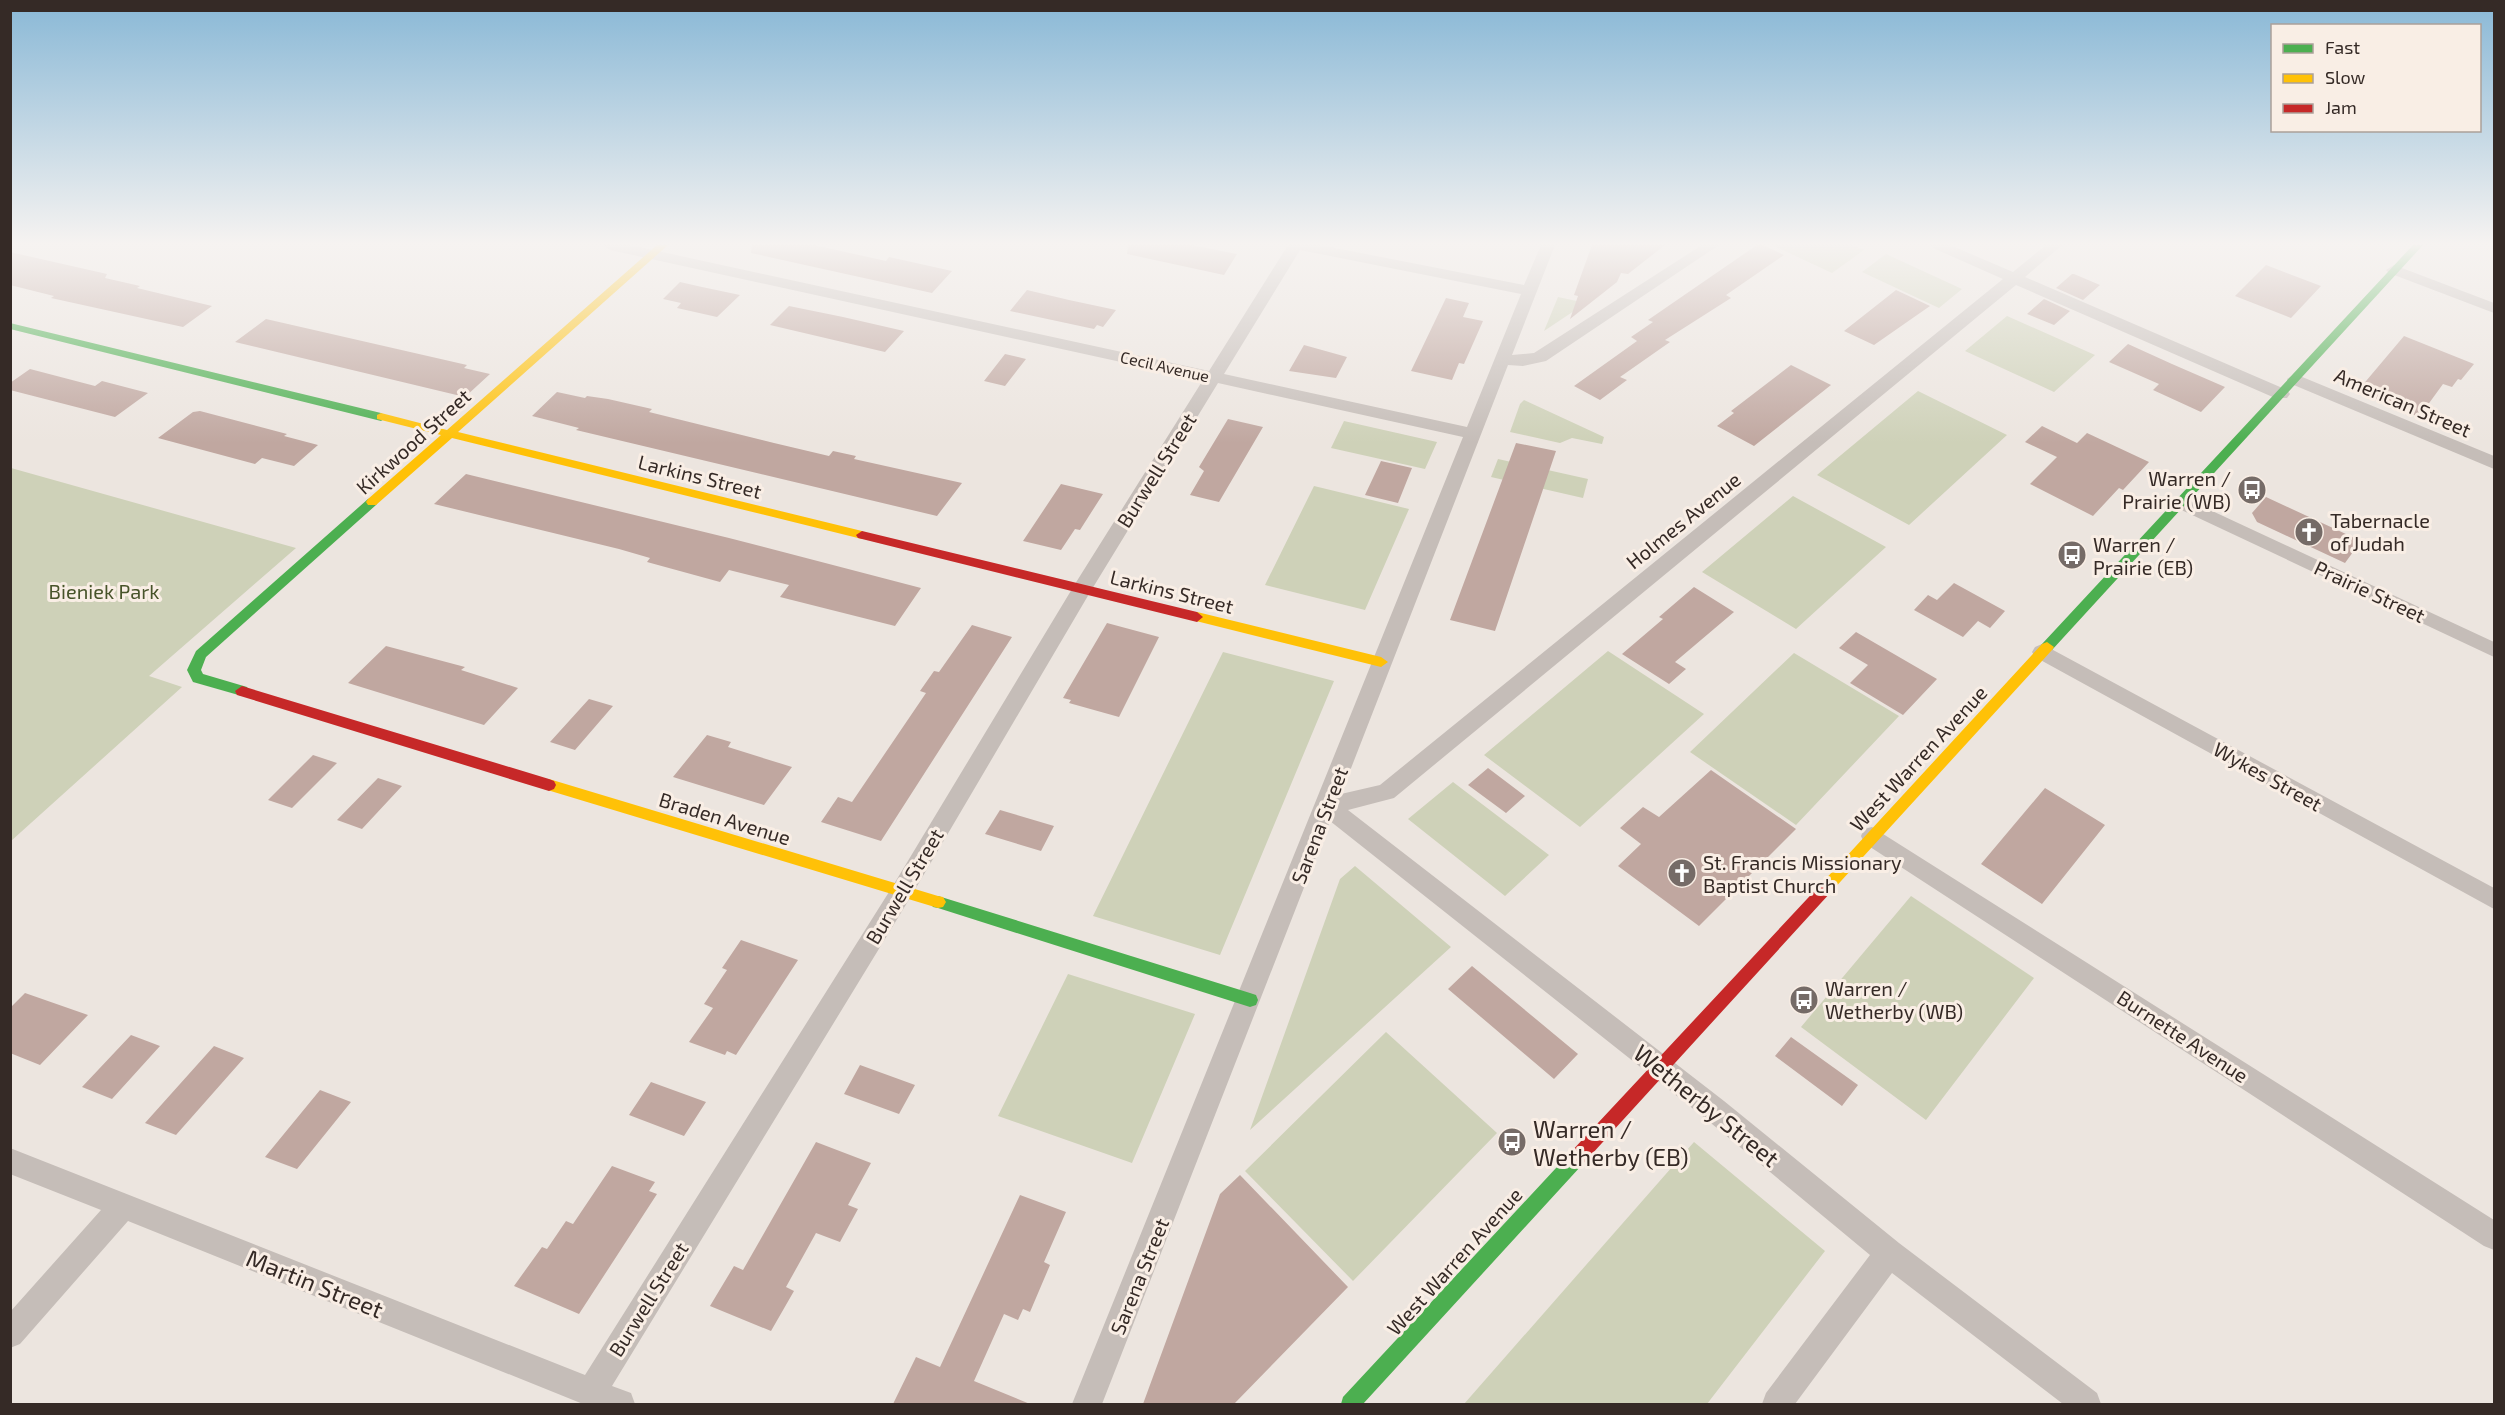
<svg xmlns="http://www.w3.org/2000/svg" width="2505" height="1415" viewBox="0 0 2505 1415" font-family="'Exo 2',sans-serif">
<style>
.green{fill:#ced1b8}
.building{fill:#c0a7a0}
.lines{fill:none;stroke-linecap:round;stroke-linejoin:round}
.street{fill:#c5bdb8;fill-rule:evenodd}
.fast{fill:#4caf50;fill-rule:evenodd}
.slow{fill:#ffc107;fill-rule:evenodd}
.jam{fill:#c62828;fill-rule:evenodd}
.labels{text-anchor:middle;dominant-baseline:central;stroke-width:6;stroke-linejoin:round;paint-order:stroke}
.far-street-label{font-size:16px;fill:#352a26;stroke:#f9eee5}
.street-label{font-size:20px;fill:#352a26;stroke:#f9eee5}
.poi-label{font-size:20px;fill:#352a26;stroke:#f9eee5;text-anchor:start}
.park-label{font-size:20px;fill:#48542a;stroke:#f9eee5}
.near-street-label{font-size:24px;fill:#352a26;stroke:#f9eee5}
.near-poi-label{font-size:24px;fill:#352a26;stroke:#f9eee5;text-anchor:start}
</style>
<rect width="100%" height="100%" fill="#ece5df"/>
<!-- green -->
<path class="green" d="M1772,245H1852L1864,250L1832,273Z
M1886,254L1962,289L1939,308L1862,272Z
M1558,297L1586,303L1544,331Z
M2007,316L2095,355L2054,392L1965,351Z
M1918,391L2007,435L1909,525L1817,475Z
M1524,400L1604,437L1602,444L1572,438L1560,443L1510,432L1520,404Z
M1344,421L1437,442L1425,469L1331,448Z
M1498,459L1588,479L1583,498L1491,477Z
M11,468L296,548L149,676L182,687L11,841Z
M1314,486L1409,509L1365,610L1265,585Z
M1793,496L1886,547L1796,629L1702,572Z
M1608,651L1704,714L1580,827L1484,755Z
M1223,652L1334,681L1220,955L1093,916Z
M1794,653L1899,716L1796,825L1690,752Z
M1453,782L1549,855L1505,896L1408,819Z
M1355,866L1451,947L1250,1130L1340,879Z
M1911,896L2034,978L1926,1120L1801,1027Z
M1068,974L1195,1014L1132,1163L998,1116Z
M1386,1032L1497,1133L1353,1281L1245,1171Z
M1694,1142L1825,1251L1707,1404H1464Z"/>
<!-- building -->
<path class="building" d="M752,245H814L886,261L889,257L952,271L932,293L751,253Z
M1128,245H1191L1237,254L1224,275L1127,254Z
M1592,245H1665L1628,274L1621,273L1617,282L1570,319L1578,296L1574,295Z
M1757,245H1763L1784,255L1726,295L1731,298L1665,340L1670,342L1620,377L1627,380L1600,400L1574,386L1637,341L1631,337L1653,322L1648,320Z
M10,252L107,274L105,278L140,286L137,288L212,306L183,327L51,298L54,296L10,285Z
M2266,265L2321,286L2291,318L2235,296Z
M2072,274H2074L2100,285L2083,300L2056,288Z
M680,282L702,287L740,295L717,317L677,308L681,303L663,299Z
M1027,290L1069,300L1116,310L1103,327L1097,325L1094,329L1010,311Z
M1896,290L1930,306L1874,345L1844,331Z
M1446,298L1469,303L1463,317L1483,321L1464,364L1459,363L1452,380L1411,371Z
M2044,299L2070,311L2054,325L2027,314Z
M789,306L843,317L904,331L885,352L770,325Z
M266,319L467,365L464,368L490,374L465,397L235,342Z
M2404,336L2474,364L2461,380L2458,379L2452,387L2443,384L2419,417L2368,396L2361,387Z
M2128,344L2172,364L2225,387L2201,412L2153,390L2159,384L2109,362Z
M1304,345L1347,357L1336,378L1289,371Z
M1005,354L1026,359L1005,386L984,381Z
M1791,365L1831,385L1754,446L1717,426L1734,413L1731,411Z
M30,369L95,386L102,381L148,393L115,417L10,390V383Z
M557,392L585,398L587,396L608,399L652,409L649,412L774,443L829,456L833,451L856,456L854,459L962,483L937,516L576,430L579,428L532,416Z
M200,411L287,434L284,436L318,445L294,466L262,458L255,464L158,438L193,412Z
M1228,419L1263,427L1219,502L1190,495L1204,471L1199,467Z
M2042,426L2077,443L2087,433L2149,462L2123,490L2119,488L2093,516L2030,484L2057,457L2025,442Z
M1516,443L1556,451L1495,631L1450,620Z
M1381,461L1412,468L1398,503L1365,495Z
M466,474L729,538L921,588L895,626L780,597L789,585L729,570L720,582L647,562L650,558L619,549L434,504Z
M1061,484L1103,494L1080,530L1075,529L1061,550L1023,541Z
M2266,497L2361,541L2345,563L2257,522L2252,513Z
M1954,583L2005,611L1990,628L1978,621L1963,637L1914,610L1928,595L1937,600Z
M1694,587L1734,612L1675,662L1686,669L1669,684L1622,654L1663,619L1659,617Z
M1107,623L1159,637L1119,717L1069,703L1071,700L1063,698Z
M972,625L1012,637L881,841L821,822L838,797L852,802L926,693L920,691L934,671L939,672Z
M1856,632L1937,679L1903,715L1850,683L1868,665L1839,648Z
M386,646L465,667L461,670L518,688L484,725L348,683Z
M589,699L613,706L575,750L550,742Z
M707,735L731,742L728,747L792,767L764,805L673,777Z
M313,755L337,763L292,808L268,800Z
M1488,768L1525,796L1506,813L1468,785Z
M1711,770L1796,829L1699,926L1618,866L1641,844L1620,828L1643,807L1659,817Z
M378,778L402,786L362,829L337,820Z
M2045,788L2105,825L2042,904L1981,864Z
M1000,810L1054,826L1041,851L985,834Z
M741,940L798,960L736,1055L727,1051L725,1055L689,1042L713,1008L704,1004L727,970L722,968Z
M1472,966L1578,1054L1554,1079L1448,989Z
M25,993L88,1015L40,1065L10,1053V1008Z
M131,1035L160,1046L112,1099L82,1087Z
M1791,1037L1858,1085L1842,1106L1775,1056Z
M214,1046L244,1058L176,1135L145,1123Z
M860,1065L915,1085L899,1114L844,1094Z
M651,1082L706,1102L684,1136L629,1115Z
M320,1090L351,1102L297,1169L265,1157Z
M816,1142L871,1163L848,1205L858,1209L840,1242L816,1233L786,1287L794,1291L771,1331L710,1306L734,1266L743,1270Z
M612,1166L655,1182L649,1191L657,1194L579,1314L514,1286L542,1247L547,1249L566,1221L573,1224Z
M1240,1175L1348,1287L1234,1404H1143L1220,1194Z
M1020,1195L1066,1212L1044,1262L1050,1265L1030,1312L1023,1309L1018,1320L1004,1314L974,1381L1030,1404H893L916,1357L940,1367Z"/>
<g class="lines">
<!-- street -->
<path class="street" d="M603,245H630L1209,371L1288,245H1320L1524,285L1541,245H1555L1512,355L1534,353L1702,245H1719L1546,361L1523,366L1508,365L1341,794L1380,785L2003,279L1933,248L1931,245H1950L2013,272L2046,245H2062L2025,277L2287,390L2290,394L2287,398H2275L2016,285L1394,798L1348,810L1724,1101L1899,1243L2097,1393L2101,1404H2063L1892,1273L1795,1404H1762L1766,1393L1870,1255L1706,1119L1330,821L1102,1404H1072L1463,437L1218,383L1089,594L910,898L612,1386L631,1393L635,1404H583L128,1221L20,1344L10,1348V1312L101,1210L10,1174V1148L585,1375L894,884L1075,584L1203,380L610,250ZM1300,250L1521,294L1467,427L1224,374Z
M2394,265L2494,303V313L2389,273L2386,270Z
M2295,374L2494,456V469L2289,383L2287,379Z
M2180,496L2494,642V657L2173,506L2171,502L2173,498Z
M2042,644L2494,888V909L2035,657L2032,652L2035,647Z
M1872,827L2494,1220V1250L2484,1246L1864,843L1861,836L1864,829Z"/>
<!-- fast -->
<path class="fast" d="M2413,245H2423L2052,650H2042L2040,647L2042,644Z
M10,323L381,413L387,417L381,421L10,329Z
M372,498L376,499L378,502L376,505L206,657L201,670L203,674L247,687L249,691L247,695L242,696L193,682L187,670L196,651L368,499Z
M938,896L1250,993L1256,995L1258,1000L1256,1005L1250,1007L938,908L933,907L930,902L933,897Z
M1575,1152L1581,1154L1584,1160L1581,1166L1363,1404H1341L1343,1397L1569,1154Z"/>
<!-- slow -->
<path class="slow" d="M657,245H668L458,432L862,531L868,535L866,538L862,539L452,438L376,505H368L366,502L368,499L441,435L377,419V415L381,413L447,430Z
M1197,612L1381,657L1388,662L1381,667L1192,620L1191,617Z
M2047,642L2054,647L2052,650L1831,892L1826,894L1821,892L1819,888L1821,884L2042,644Z
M549,779L938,896L943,897L946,902L943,907L938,908L544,789L542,785L544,781Z"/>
<!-- jam -->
<path class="jam" d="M862,531L1197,612L1203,617L1197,622L858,538L856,535Z
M242,686L549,779L554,781L556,785L554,789L549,791L237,695L235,691Z
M1826,882L1831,884L1833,888L1831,892L1581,1166L1575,1168L1569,1166L1566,1160L1569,1154L1821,884Z"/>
</g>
<!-- sky -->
<linearGradient id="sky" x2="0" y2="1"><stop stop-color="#89b8d6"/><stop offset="0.55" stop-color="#f6f3f1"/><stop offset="1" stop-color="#f6f3f1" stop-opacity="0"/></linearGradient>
<rect width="2505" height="443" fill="url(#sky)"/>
<!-- icons -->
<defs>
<g id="bus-disc" transform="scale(1.5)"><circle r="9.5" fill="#756b67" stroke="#f9eee5"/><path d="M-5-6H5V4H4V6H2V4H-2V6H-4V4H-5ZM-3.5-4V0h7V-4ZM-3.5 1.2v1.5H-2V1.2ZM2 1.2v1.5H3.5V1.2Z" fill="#fff"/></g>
<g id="church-disc" transform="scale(1.5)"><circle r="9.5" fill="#756b67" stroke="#f9eee5"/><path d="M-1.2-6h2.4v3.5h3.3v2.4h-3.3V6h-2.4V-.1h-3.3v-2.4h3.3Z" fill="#fff"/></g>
</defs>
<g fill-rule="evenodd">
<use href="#bus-disc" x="2252" y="490"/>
<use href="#church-disc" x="2309" y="532"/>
<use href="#bus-disc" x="2072" y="555"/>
<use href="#church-disc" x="1682" y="873"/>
<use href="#bus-disc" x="1804" y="1000"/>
<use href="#bus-disc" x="1512" y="1142"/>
</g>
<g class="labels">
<!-- far-street labels -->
<g class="far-street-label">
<text transform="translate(1165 366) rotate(13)">Cecil Avenue</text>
</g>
<!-- street labels -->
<g class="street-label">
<text transform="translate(2403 402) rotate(23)">American Street</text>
<text transform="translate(413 441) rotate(-42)">Kirkwood Street</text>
<text transform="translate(1156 470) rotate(-58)">Burwell Street</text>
<text transform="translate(700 476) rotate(14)">Larkins Street</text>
<text transform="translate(1683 520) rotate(-39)">Holmes Avenue</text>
<text transform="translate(1172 591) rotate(14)">Larkins Street</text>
<text transform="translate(2370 591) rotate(25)">Prairie Street</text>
<text transform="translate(1918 758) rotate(-47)">West Warren Avenue</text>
<text transform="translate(2268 776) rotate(29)">Wykes Street</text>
<text transform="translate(725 818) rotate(17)">Braden Avenue</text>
<text transform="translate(1319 825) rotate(-69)">Sarena Street</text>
<text transform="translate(904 886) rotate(-59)">Burwell Street</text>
<text transform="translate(2183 1036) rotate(33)">Burnette Avenue</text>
<text transform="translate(1454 1261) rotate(-48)">West Warren Avenue</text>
<text transform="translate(1139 1276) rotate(-68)">Sarena Street</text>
<text transform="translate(648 1299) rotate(-58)">Burwell Street</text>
</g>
<!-- poi labels -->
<g class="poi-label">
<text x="2231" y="478" text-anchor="end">Warren /<tspan x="2231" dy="23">Prairie (WB)</tspan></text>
<text x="2330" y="520">Tabernacle<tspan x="2330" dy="23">of Judah</tspan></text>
<text x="2093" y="544">Warren /<tspan x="2093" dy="23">Prairie (EB)</tspan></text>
<text x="1703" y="862">St. Francis Missionary<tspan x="1703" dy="23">Baptist Church</tspan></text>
<text x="1825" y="988">Warren /<tspan x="1825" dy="23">Wetherby (WB)</tspan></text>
</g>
<!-- park labels -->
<g class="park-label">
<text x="104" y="591">Bieniek Park</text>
</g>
<!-- near-street labels -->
<g class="near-street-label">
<text transform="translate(1707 1105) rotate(39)">Wetherby Street</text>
<text transform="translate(315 1283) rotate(22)">Martin Street</text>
</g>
<!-- near-poi labels -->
<g class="near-poi-label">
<text x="1533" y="1128">Warren /<tspan x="1533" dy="28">Wetherby (EB)</tspan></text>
</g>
</g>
<!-- border -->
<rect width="2505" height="1415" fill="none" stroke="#352a26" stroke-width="24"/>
<!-- legend -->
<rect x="2271" y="24" width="210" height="108" fill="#f9eee5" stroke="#aba099" stroke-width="1.5"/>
<rect x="2283" y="44" width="30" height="9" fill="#4caf50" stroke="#aba099" stroke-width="1.5"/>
<text x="2325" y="54" font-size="18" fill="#352a26">Fast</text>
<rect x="2283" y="74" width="30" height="9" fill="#ffc107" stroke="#aba099" stroke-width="1.5"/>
<text x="2325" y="84" font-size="18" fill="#352a26">Slow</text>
<rect x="2283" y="104" width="30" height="9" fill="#c62828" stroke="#aba099" stroke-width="1.5"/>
<text x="2325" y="114" font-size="18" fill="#352a26">Jam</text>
</svg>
